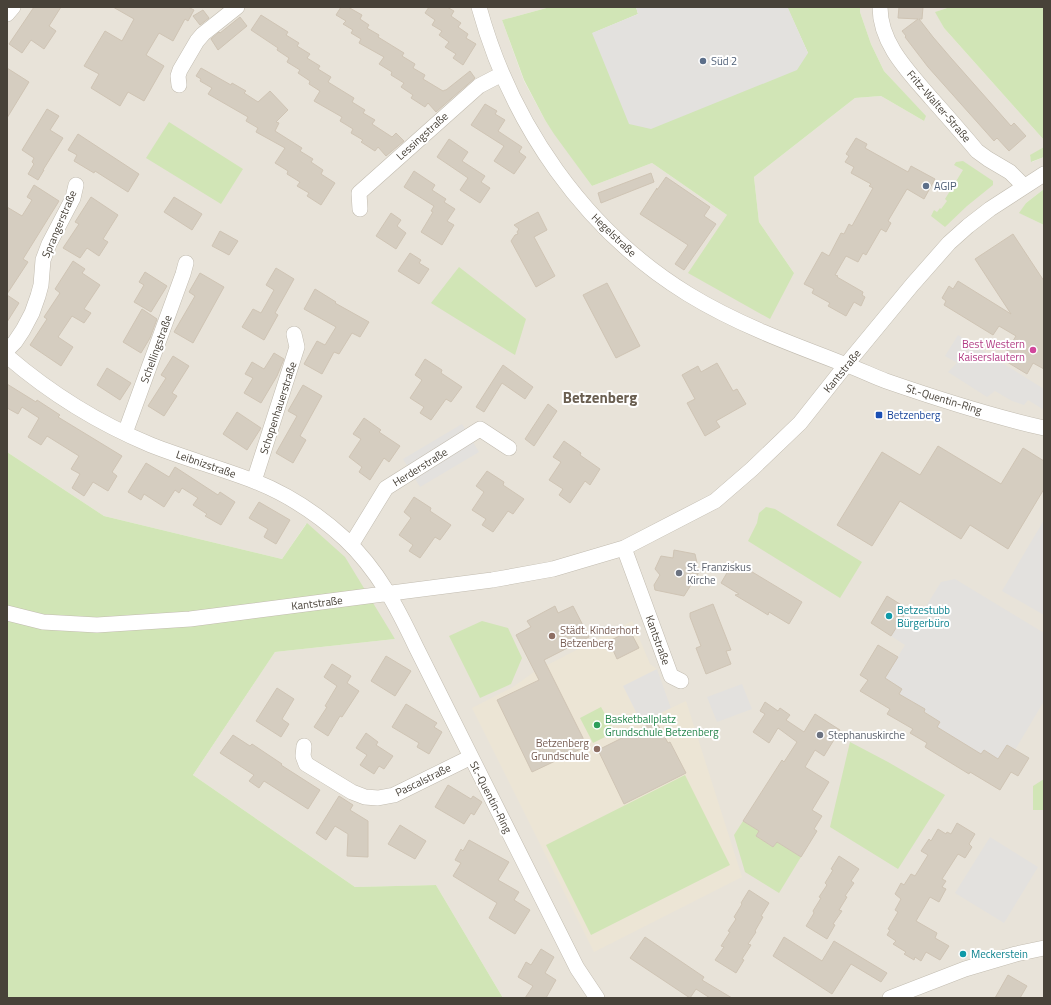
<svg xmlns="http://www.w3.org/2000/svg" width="1051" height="1005" viewBox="0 0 1051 1005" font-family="'Titillium Web',sans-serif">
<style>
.residential{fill:#e8e3d9}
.education{fill:#ece5d5}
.green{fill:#d1e5b6}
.parking{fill:#e3e1de}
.building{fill:#d5cdc0;stroke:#cfc4b4}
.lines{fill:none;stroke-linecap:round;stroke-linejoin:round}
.minor-casing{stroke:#c2bcb0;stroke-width:16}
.minor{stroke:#fff;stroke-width:15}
.service-dot{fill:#5c6f8a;stroke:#fff;stroke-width:1.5}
.hotel-dot{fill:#d1479c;stroke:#fff;stroke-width:1.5}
.transit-dot{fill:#1a4fb4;stroke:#fff;stroke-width:1.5}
.worship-dot{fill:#6b7280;stroke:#fff;stroke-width:1.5}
.culture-dot{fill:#0f9aa8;stroke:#fff;stroke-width:1.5}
.education-dot{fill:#8d6e63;stroke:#fff;stroke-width:1.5}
.leisure-dot{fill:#2e9e5b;stroke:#fff;stroke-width:1.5}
.labels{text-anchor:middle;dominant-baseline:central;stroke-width:4;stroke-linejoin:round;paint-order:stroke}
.service-label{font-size:11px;fill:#4e5e75;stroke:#fff;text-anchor:start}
.street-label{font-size:11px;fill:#484239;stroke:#fff}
.hotel-label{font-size:11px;fill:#b23c85;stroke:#fff;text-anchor:end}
.transit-label{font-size:11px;fill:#164399;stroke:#fff;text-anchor:start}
.worship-label{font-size:11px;fill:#5b616d;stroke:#fff;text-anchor:start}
.culture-label{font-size:11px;fill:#0d838f;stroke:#fff;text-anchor:start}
.education-label{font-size:11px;fill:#785e54;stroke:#fff;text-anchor:start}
.leisure-label{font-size:11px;fill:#27864d;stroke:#fff;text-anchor:start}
.district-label{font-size:15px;font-weight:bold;fill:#6a5f51;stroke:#fff}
</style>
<rect width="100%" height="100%" fill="#f4f1ea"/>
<!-- residential -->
<path class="residential" d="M7,7H550L502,20L524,81L545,120L592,186L652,163L727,215L794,273L759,222L754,177L855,98L881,96L924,121L925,116L884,71L871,44L860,12V7H950L936,12L944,28L1044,140V147L1030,156L1032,162L1044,157V189L1026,203L1020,213L1044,225V998H503L436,885L355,887L193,775L275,652L395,639L306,524L282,559L104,516L7,452Z"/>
<!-- education -->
<path class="education" d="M632,621L650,664L657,669L671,708L686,701L742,877L594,952L472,708L513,687L534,672Z"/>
<!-- green -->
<path class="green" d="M550,7H636L638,14L593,33L808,53L788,9L785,7H860V12L871,44L884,71L926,116L924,121L881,96L855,98L754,177L759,222L794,273L770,319L688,273L727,215L652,163L592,186L554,134L545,120L524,80L502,20Z
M950,7H1044V140L944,28L935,12Z
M169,122L243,169L221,204L146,158Z
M1044,147V157L1031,162L1030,155Z
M963,161L993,181V185L967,206L945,227L931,216L934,210L937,212L940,208L941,209L947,201L945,199L963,170L954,165L956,162Z
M1044,189V225L1019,213L1026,203Z
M459,267L526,319L515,355L431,303Z
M7,452L104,516L282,559L307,523L345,557L395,639L275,652L193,775L355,887L436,885L503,998H7Z
M766,507L775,509L862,562L840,598L748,541L757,523L759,513Z
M482,621L508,628L522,658L511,684L480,698L449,636Z
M601,707L615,732L593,743L580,718Z
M850,742L888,762L945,795L898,869L830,827Z
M685,775L730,865L591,935L546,845Z
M1044,779V810H1033V786Z
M743,821L759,831L756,836L773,847L777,842L801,857L779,893L745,872L734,835Z"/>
<!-- parking -->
<path class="parking" d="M636,7H785L788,8L808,53L797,70L651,129L629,124L592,33L638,14Z
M958,335L1044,389V410L1028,400L1024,405L1012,401L995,391L987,397L948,372L957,363L945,356Z
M462,424L479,452L420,487L403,459Z
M1044,520V615L1002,591Z
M955,579L1044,633V701L1015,750L1007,745L998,759L984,750L981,754L937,727L940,722L924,711L925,709L899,694L902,689L885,678L905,645L891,636L908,609L920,616L941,582Z
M657,669L671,708L641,722L623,686Z
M742,684L752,709L717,722L707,697Z
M990,837L1038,867L1004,923L955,893Z"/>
<!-- building -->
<path class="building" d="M34,7H61L49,26L56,31L44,49L31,40L22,53L9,44Z
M113,7H188L194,10L188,21L185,19L173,41L159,33L146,55L164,66L144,101L128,92L120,106L91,88L99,74L84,66L105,31L122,41L134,19Z
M341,7H348L362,15L360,19L369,25L367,28L379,35L378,37L404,53L402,56L415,64L413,68L425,75L423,79L443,91L445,90H446L470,71L475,78L436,112L428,103L425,107L411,98L413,95L401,87L404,83L391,75L392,72L379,64L384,57L359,43L361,39L351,33L353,30L343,24L346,21L336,15Z
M429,7H447L454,11L451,16L461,23L458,27L468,34L466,38L476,44L463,65L453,58L456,54L445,47L449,42L439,35L442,31L432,25L435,20L425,13Z
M899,7H923L922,19H919L933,37L951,58L1011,126L1014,123L1026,136L1009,151L997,138L994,141L928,67L905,37L906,36L902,31L918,19L898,18Z
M203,10L209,18L200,25L193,16Z
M261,15L288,32L286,35L299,43L297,46L310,54L307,58L320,66L318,69L331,77L328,82L354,98L352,102L365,110L363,113L375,120L372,124L392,137L396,133L404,141L386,156L378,147L375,151L361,142L363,140L351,133L353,129L340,121L342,117L314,101L320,91L309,84L310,81L298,73L300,70L287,62L289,58L277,50L278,48L251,30Z
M240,17L247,26L218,50L211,39L219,32L220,33Z
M7,68L29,82L7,118Z
M201,68L231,85L232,83L246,91L244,93L258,102L270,91L288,110L276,122L279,123L275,131L302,148L300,151L313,159L311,162L323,170L321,174L335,183L321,205L307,196L309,193L297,186L300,182L287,174L288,171L275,163L285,148L256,132L258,128L246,121L248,117L208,94L212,88L200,81L201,79L196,76Z
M485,104L497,111L495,114L505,120L498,131L522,147L519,152L526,157L514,174L494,161L504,146L471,125Z
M47,109L59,116L50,130L63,138L43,170H44L38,180L28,174L34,164L32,162L34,158L22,150Z
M78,134L139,174L128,192L95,171L94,173L74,161L77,155L68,150Z
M856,138L867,144L865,148L908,172L911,166L935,179L924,199L907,189L888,221L891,223L886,232L881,229L866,255L863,253L858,262L846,256L835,275L838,276L837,277L863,292L862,295L865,297L861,306L854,302L846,316L828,306L830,303L812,293L814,289L804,284L822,252L829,256L841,233L844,234L849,224L852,226L873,188L869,186L871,184L851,173L854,167L845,162L849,156L846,154Z
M449,139L468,152L462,161L485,176L481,182L490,188L480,203L460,190L468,178L437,157Z
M414,171L435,185L432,190L446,199L444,202L455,209L447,221L454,225L442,245L421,232L433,212L431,211L434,206L404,187Z
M651,173L654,182L601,203L598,193Z
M666,177L710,207L704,216L716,224L684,270L675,264L688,245L640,214L657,188V190Z
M34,185L59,201L23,259L28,262L7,294V207L22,216L32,200L27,197Z
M91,197L118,215L103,239L108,242L99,256L87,248L80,258L63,248L79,224L75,222Z
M174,197L202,214L192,230L164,212Z
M538,212L547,230L534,237L555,276L536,287L511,241L515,235L518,234L517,232L519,229L514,225Z
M391,213L401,220L397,226L406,233L396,249L376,236Z
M220,231L238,241L229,255L212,246Z
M1013,234L1044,281V369L1033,363L1027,374L1002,359L1016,336L999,326L993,335L944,305L946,301L942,298L949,286L953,289L958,281L1011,314L975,259Z
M410,253L421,260L419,263L429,269L419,284L398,271Z
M73,261L85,269L82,273L100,285L84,309L91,313L84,323L72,316L58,337L73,347L61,366L30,345L47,319L44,317L60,293L55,289Z
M276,268L294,279L275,313L278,315L264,340L242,327L253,309L261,313L274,290L266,285Z
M145,272L167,286L151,312L134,302L144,285L139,282Z
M200,273L224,287L193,343L174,332L195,296L189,292Z
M607,283L640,346L616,358L583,295Z
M315,289L336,302L335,303L369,322L360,337L352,333L339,354L334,352L322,374L304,364L317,341L325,345L336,327L304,309Z
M7,295L19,303L7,322Z
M142,309L157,319L150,338L141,353L123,342Z
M274,353L284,359L277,376L261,403L244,393L253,378L245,374L252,362L264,369Z
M173,356L189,366L172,393L177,396L164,416L148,406L166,378L161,375Z
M425,359L442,370L441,373L462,387L451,402L446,399L431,420L420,413L424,407L410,398L422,380L415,375Z
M717,363L733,391L737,389L746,404L716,421L720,427L705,436L687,403L695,399L682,375L698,366L701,372Z
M503,365L533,387L525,399L502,383L484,412L476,407Z
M107,368L131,383L120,400L97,385Z
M7,384L36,402L37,400L60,415L58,417L122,456L112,472L117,476L108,491L93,482L84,496L72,488L80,474L71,469L79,456L47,436L41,445L28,437L39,418L22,407L18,414L7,408Z
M303,385L322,396L300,436L306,440L293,463L276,453L297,416L288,411Z
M548,404L557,411L534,446L525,439Z
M237,412L261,428L247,450L223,434Z
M364,418L381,430L379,432L400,446L389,462L384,458L370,480L359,472L362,467L349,457L361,439L353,434Z
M564,441L581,453L580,455L600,469L590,485L585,481L570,503L559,495L563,489L549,480L561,462L553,457Z
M938,446L1001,484L1023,448L1044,461V489L1008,549L970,525L961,539L900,501L872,546L837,525L882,452L920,475Z
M146,463L169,477L175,467L218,495L220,492L235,502L221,525L205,516L207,514L193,505L198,498L182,488L179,493L175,490L164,507L144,494L141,500L128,492Z
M487,471L504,482L503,485L524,499L513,514L508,511L493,532L482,525L486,519L472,510L484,492L476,486Z
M414,497L431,508L430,511L451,525L440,540L435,537L420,558L409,551L413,545L399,535L411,518L404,512Z
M259,502L290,520L276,544L264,537L268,529L249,518Z
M674,550L695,554L699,572L684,596L655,590L654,585L660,575L655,569L661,556L673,558Z
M734,561L802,602L789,624L769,612L768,615L755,607L735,595L739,594L721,583Z
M887,596L908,609L891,636L871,623Z
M713,604L731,650L726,651L731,664L706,674L696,648L701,646L690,617V613Z
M555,606L558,613L573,606L589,637L544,660L587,746L532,772L497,700L539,680L516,635L531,627L527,621Z
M630,631L639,648L617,659L609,641Z
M878,645L898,657L885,678L902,689L899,694L925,709L924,712L940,722L937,727L981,754L984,750L998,759L1007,745L1029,758L1018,776L1011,772L1000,790L970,772L969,774L925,747L927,743L910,733L913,729L887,714L890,709L860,691L868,680L860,675Z
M386,656L411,671L395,696L371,681Z
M332,664L351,676L347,683L359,691L342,717L340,716L328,736L314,727L327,707L325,706L337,686L324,677Z
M277,688L294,699L282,719L289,724L281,737L256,721Z
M765,702L778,711L780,708L790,715L786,720L804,732L815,714L840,730L824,756L815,750L805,767L829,782L812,810L822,816L814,829L817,831L801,857L777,842L773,847L756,836L759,831L743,821L782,760L784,762L797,742L778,728L769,743L753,732L765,714L760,711Z
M406,704L437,723L434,727L442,732L429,754L417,747L419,743L392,727Z
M656,721L668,743L670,742L686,773L624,804L598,750Z
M366,733L378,742L376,745L393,756L384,769L379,766L374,774L360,765L367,755L356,748Z
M233,735L250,746L252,744L282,764L281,765L320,790L308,809L264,781L259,788L249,781L254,775L220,753Z
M448,785L471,799L473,796L482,802L474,815L471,813L464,824L435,807Z
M339,796L353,805L350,810L368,821V857L347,856L348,834L335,826L326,840L316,833Z
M957,823L975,834L969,844L972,847L965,858L958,854L942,879L946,881L942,887L946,889L939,902L930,897L916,921L937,933L935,938L949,946L940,960L926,952L921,961L915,957L914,960L904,954L906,952L893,944L896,941L887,935L890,930L888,929L898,912L895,910L901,899L895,894L901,883L904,885L911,874L915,876L928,855L921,851L929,839L931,841L938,829L946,834L947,832L951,834Z
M400,825L426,841L415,859L388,844Z
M469,840L509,862L498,880L519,892L514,900L530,910L515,934L489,918L497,903L453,876L461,863L455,860L461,849L463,851Z
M839,856L859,869L851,881L854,883L845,896L847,897L839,910L842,911L833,924L835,925L827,939L806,926L814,913L813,911L821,898L819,897L827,885L825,883L833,870L831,869Z
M749,890L769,903L761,916L763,917L755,931L756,932L748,944L751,945L742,959L744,960L736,973L715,960L724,947L721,946L730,932L728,931L736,919L734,917L742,904L741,903Z
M645,937L704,977L702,980L732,998H710L696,989L690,998L630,958Z
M784,937L822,961L834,941L887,973L881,982L851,964L832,994L773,956Z
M541,949L554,957L545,973L556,980L546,998H525L533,986L518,977L526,962L531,965Z
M1008,975L1027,986L1020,998H995Z"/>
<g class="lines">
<!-- minor casing -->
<g class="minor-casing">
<path id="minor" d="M479,7C511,124 584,230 688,294C737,324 791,344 844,364C859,369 872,376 886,381C938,399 991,416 1044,428
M880,7C880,44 909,72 931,98C947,116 962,133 977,151L988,159L1010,172L1024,186
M7,14L13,7
M179,85L178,76L180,70L197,41L203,34L237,7
M360,209L359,193L479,86L502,74
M7,350L15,342L23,330L32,313L38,296L41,285L43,260L49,244L73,198L76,185
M7,356C50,393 98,423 151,445C184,458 220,468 254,481C287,494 319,515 345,539C378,570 397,607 416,647L577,968L597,998
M125,433L183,274L186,263
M254,481L297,347L294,334
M351,545L386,488L480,429L509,448
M624,548L671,676L681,681
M7,613L43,622L97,625L190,619L492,580L553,569L624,548L715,501L752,469L800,423L846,365L912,285L949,243L968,226L990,209L1044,174
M304,746L303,756L306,764L352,792L365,797L378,798L394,795L471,757
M890,998L965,969L1016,954L1044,948"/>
</g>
<!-- minor -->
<use href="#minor" class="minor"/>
</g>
<!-- markers -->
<g class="service-dot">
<circle cx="703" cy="61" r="4"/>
<circle cx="926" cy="186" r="4"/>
</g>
<circle class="hotel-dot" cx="1033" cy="350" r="4"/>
<rect class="transit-dot" x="875" y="411" width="8" height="8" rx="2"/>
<g class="worship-dot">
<circle cx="679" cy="573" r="4"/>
<circle cx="820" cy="735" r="4"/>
</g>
<g class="culture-dot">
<circle cx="889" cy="616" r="4"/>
<circle cx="963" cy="954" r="4"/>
</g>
<g class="education-dot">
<circle cx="552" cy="636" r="4"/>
<circle cx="597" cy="749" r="4"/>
</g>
<circle class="leisure-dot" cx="597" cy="725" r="4"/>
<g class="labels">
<!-- service labels -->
<g class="service-label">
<text x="711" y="61">Süd 2</text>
<text x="934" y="186">AGIP</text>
</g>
<!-- street labels -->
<g class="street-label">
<text transform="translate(939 106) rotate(49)">Fritz-Walter-Straße</text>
<text transform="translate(422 136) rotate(-42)">Lessingstraße</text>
<text transform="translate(59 224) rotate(-67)">Sprangerstraße</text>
<text transform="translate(614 235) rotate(44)">Hegelstraße</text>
<text transform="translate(156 349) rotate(-70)">Schellingstraße</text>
<text transform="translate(842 371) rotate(-51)">Kantstraße</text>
<text transform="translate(944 399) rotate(17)">St.-Quentin-Ring</text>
<text transform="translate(278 408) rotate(-72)">Schopenhauerstraße</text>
<text transform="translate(206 464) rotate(19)">Leibnizstraße</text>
<text transform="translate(420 467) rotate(-32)">Herderstraße</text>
<text transform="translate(317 603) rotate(-7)">Kantstraße</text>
<text transform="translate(658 640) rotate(70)">Kantstraße</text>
<text transform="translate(423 780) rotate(-26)">Pascalstraße</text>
<text transform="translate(491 797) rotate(63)">St.-Quentin-Ring</text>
</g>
<!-- hotel labels -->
<g class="hotel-label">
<text x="1025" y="344">Best Western<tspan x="1025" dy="13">Kaiserslautern</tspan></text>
</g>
<!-- transit labels -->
<g class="transit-label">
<text x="887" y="415">Betzenberg</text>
</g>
<!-- worship labels -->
<g class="worship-label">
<text x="687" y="567">St. Franziskus<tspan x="687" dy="13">Kirche</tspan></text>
<text x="828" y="735">Stephanuskirche</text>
</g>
<!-- culture labels -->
<g class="culture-label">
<text x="897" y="610">Betzestubb<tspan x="897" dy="13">Bürgerbüro</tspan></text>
<text x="971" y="954">Meckerstein</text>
</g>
<!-- education labels -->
<g class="education-label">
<text x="560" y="630">Städt. Kinderhort<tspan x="560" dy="13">Betzenberg</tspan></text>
<text x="589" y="743" text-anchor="end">Betzenberg<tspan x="589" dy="13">Grundschule</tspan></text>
</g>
<!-- leisure labels -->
<g class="leisure-label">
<text x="605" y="719">Basketballplatz<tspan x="605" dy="13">Grundschule Betzenberg</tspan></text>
</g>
<!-- district labels -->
<g class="district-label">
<text x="600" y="397">Betzenberg</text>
</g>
</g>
<!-- border -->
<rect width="1051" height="1005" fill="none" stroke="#484239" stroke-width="16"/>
</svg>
